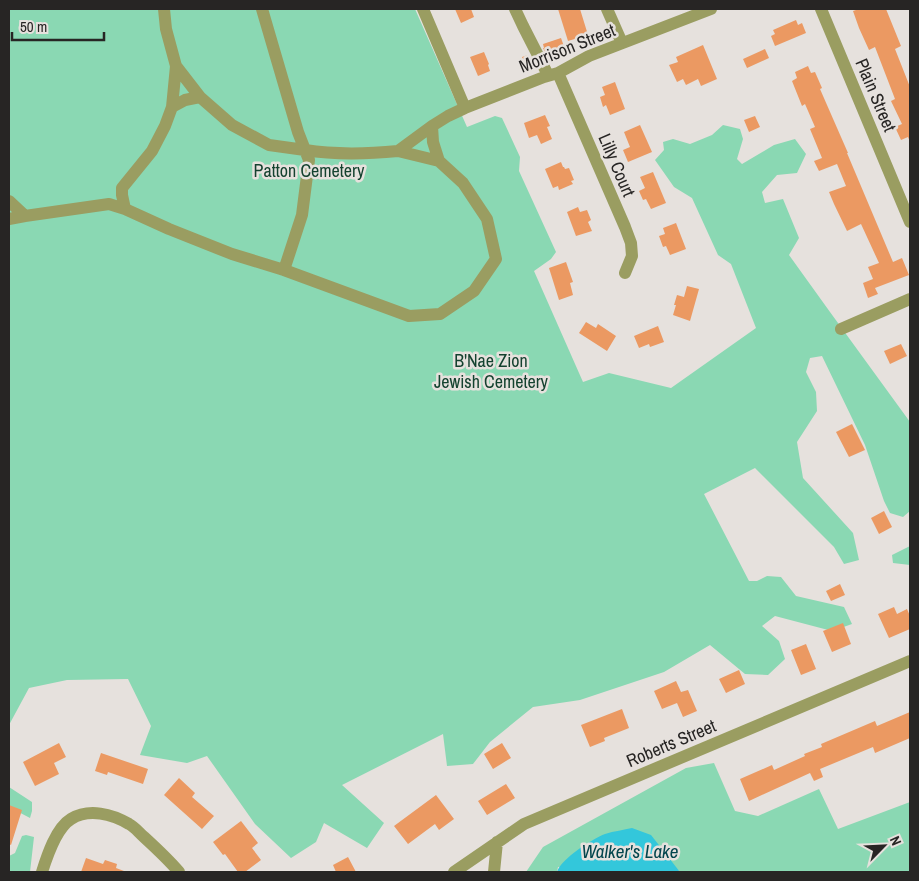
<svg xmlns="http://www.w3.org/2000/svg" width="919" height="881" viewBox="0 0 919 881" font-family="'Archivo Narrow',sans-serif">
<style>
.green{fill:#8ad8b3}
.water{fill:#33c7db}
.building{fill:#eb9962}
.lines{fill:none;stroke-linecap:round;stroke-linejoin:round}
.minor{stroke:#9a9d61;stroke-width:12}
.labels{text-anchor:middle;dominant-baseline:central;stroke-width:5;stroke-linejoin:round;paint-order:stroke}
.street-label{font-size:18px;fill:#272524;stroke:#e6e1dd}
.park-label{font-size:18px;fill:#14422f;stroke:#e6e1dd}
.water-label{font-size:19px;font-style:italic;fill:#03454d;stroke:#e6e1dd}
</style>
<rect width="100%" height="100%" fill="#e6e1dd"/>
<!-- green -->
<path class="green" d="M9,9H415L467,127L495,116L502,118L520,157L519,171L556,252L551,259L534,271L583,382L609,373L671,388L756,328L731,264L718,255L692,198L674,187L655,160L664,150L663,142L673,139L690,144L712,135L723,125L740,129L743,139L737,159L742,164L774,145L795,139L806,154L797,173L777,175L762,192L765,203L783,199L799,238L789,255L830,312L910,422V511L903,517L890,513L884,501L865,445L822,356L810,358L806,372L816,392L817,411L797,442L803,478L853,533L859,560L844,564L834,547L755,468L704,494L749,581H757L767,576L781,577L796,596L844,607L852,624L832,631L775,616L762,626L779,641L785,659L768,675L745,674L710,645L664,672L580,700L533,707L490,742L473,764L447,766L443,734L342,785L384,823L367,848L324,823L316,842L291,858L255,824L207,756L187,763L140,755L151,726L128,679L67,680L29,688L9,725Z
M910,546V565L893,563L892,555Z
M714,763L735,811L758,816L819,789L838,829L910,802V872H680L671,862L558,867L557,872H526L543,847L686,768Z
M9,787L32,802V811L30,818L9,807Z
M26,835L34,837L30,872H9V856L15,853L22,836Z"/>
<!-- water -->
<path class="water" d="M632,828L651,835L680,872H557C561,859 592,839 605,834C614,831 624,830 632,828Z"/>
<!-- building -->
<path class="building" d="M455,9H471L474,17L461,23Z
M558,9H580L588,35L568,41Z
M859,9H886L901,46L895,49L910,87V142L908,137L901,140L895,127L902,124L891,101L895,99L875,47L869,50L859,28L853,11Z
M796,20L798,25L802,23L806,33L775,46L771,36L775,34L773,30Z
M561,38L566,52L548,58L543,48H544L543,44Z
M703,45L717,79L701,86L698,79L686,85L683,79L677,82L669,65L678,62L676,57Z
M765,49L769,58L747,68L743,59Z
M484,52L489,64L488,65L490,71L478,76L470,57Z
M528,55L534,66L527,69L522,57Z
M808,66L811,73L815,72L822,88L820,89L848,153H847L893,262L902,258L909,275L875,288L878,294L868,298L863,283L873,279L868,267L879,263L861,224L847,231L834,204L829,192L846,186L837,164L819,171L814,161L822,158L810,129L815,127L805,104L802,106L792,81L797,78L795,72Z
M615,82L625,109L610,115L606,105L603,107L600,97L605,95L602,87Z
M545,115L550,126L547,127L552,139L541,144L537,135L529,138L524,123Z
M755,116L760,127L749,132L744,120Z
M640,125L652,152L628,162L623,150L630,147L624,132Z
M561,162L563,167H564L565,169L569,168L574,180L571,181L573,184L559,190L558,186L553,188L545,169Z
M653,172L666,203L651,209L646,199L643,200L639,191L645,188L640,177Z
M578,207L580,212L587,210L591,220L588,222L592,231L576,236L567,212Z
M676,223L686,249L670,255L666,246L663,247L659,236L665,234L663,228Z
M566,262L573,282L570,283L573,295L559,300L549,268Z
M687,286L699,289L690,321L673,315L676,305H674L677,295L684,297Z
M586,322L596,328L598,324L616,336L607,351L579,333Z
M658,326L664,342L650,347L649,344L639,348L634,336Z
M901,344L907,356L890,364L884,351Z
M852,424L865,450L849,457L836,432Z
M884,511L892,527L879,534L871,518Z
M840,584L845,595L831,601L826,591Z
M894,607L897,614L907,609L910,616V629L889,638L878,614Z
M843,623L851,644L832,652L823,631Z
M806,644L816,669L801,675L791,650Z
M739,670L745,684L726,693L719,679Z
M676,681L681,692L688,690L697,711L683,717L677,703L662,709L654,691Z
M622,709L629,728L604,738L605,741L590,747L581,725Z
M910,712V738L875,753L873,747L820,769L823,777L814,781L810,773L749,801L740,779L772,765L774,770L805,756L804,754L822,747L821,744L875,721L877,726Z
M59,743L66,757L54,763L59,774L35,786L23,762Z
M502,743L511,758L493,769L484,754Z
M101,753L148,769L143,784L108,772L107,775L95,771Z
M179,778L195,793L192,797L214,816L202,829L164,795Z
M506,784L515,798L487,815L478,801Z
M436,795L454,819L439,830L435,824L408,844L394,826Z
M9,805L22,810L11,845L9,844Z
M241,821L258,843L252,848L261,860L245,872H238L225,854L223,855L213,842Z
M348,857L356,872H336L333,865Z
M86,858L103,864L105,860L117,864L116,868L124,871V872H81Z"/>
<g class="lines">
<!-- minor -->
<path class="minor" d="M164,9L166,29L176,66L200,97L232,125L269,145L305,150L309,160L302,215L284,270
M262,9L298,132L305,150C336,155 367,154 398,151
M423,9L465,108
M515,9L523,26L548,75
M607,9L622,43
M821,9L910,222
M558,73L625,227L631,243L632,256L625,273
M172,107L176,66
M432,126L433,142L439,161
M9,201L25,216
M125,209L122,195V188L152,151L165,126L172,107L185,100L200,97
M9,219L25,216L109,204L125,209L169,229L232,254L284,270L409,316L440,314L474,291L496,259L487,219L463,183L439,161L398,151L432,126L448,116L465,108L544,77L558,73L589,56L711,9
M841,329L910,299
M42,872C47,856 56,828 71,819C89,808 112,814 129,824C135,827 139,833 144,837C156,848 168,859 179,872
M454,872L524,824L910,661
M494,872L497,842"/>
</g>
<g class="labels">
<!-- street labels -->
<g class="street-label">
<text transform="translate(567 48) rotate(-22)">Morrison Street</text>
<text transform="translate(876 95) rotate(67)">Plain Street</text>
<text transform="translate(617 165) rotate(67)">Lilly Court</text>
<text transform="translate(671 743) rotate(-23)">Roberts Street</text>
</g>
<!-- park labels -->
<g class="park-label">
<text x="309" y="170">Patton Cemetery</text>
<text x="491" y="360">B'Nae Zion<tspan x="491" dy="21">Jewish Cemetery</tspan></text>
</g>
<!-- water labels -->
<g class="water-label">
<text x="630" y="851">Walker's Lake</text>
</g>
</g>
<!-- border -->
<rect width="919" height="881" fill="none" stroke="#272524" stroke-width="20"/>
<!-- north arrow -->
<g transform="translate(884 846) rotate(66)" stroke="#e6e1dd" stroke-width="4" paint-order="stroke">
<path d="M0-4L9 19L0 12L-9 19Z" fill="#272524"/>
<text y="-8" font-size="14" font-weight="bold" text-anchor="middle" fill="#272524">N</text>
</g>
<!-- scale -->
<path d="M12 32v8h92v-8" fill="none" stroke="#272524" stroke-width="2.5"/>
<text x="20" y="32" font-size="15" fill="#272524" stroke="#e6e1dd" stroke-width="4" paint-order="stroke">50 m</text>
</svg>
